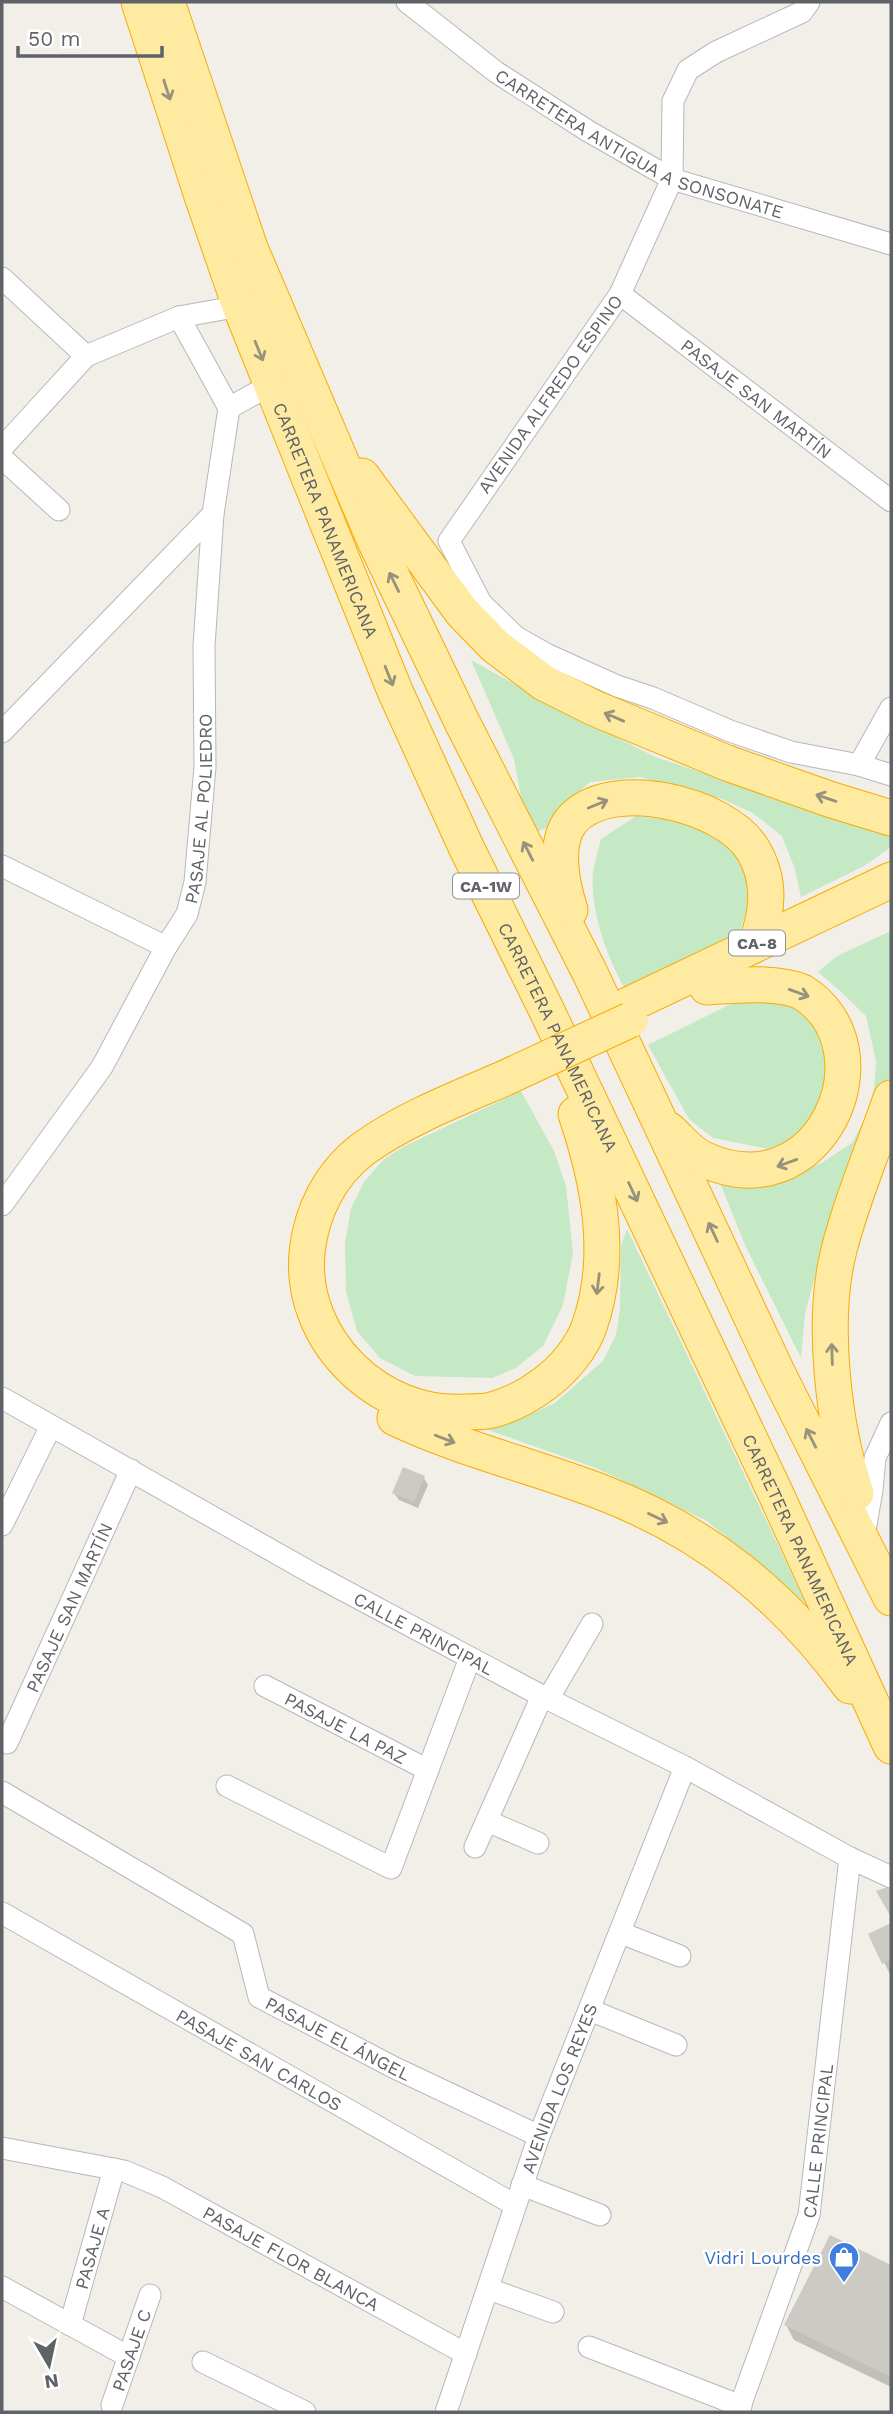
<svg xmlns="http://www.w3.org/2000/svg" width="893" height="2414" viewBox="0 0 893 2414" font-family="'Work Sans',sans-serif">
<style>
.green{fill:#c5e8c5}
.shadow{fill:#0003}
.building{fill:#cccac5}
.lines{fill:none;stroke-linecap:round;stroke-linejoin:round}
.minor-casing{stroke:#b5b8bc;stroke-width:23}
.trunk-casing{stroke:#f9ab00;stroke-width:37}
.minor{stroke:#fff;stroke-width:21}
.trunk{stroke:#feeaa1;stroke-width:35}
.trunk-bridge-casing{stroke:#f9ab00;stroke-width:37;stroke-linecap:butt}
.trunk-bridge{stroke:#feeaa1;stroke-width:35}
.oneway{stroke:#97927c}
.labels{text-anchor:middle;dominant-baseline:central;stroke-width:5;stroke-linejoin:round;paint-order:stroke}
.shield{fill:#fff;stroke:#8f9295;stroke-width:2}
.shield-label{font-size:16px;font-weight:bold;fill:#5f6368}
.street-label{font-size:18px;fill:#5f6368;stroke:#fff}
.shop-label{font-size:18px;fill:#366cbe;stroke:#fff;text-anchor:end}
</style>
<rect width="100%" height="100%" fill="#f1efe8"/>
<!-- green -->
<path class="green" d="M471,660L536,696L655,757L854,823L891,833V847L864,866L801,897L795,869L782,836L753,813L722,799L640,777L590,782L566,803L548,827L528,835L514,759Z
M636,816L704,824L730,844L750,875L749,903L739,933L625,989C607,957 587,904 594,866C596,857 599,848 601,839Z
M891,931V1074L823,1246L805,1314L801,1358L745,1245L720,1183L782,1177L820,1164L852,1143L865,1118L874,1091L876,1061L866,1016L838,989L818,972L837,956Z
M739,1000L788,1005L818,1023L832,1094L790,1143L769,1149L713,1138L689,1119L648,1045Z
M521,1091L554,1151L566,1186L573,1253L563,1305L543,1346L516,1368L492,1378L415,1376L380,1358L357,1331L346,1291L345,1244L351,1208L364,1182L383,1160L403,1147Z
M627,1229L806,1604L707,1521L596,1468L477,1426L527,1416L555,1403L603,1361L616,1335L620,1309L621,1246Z"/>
<!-- shadow -->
<path class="shadow" d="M424,1478L428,1485L418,1508L399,1500L394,1493Z
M891,1925V1974H890L870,1934Z
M831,2237L891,2267V2387L794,2340L786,2325Z"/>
<!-- building -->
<path class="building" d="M403,1467L425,1476L414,1502L392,1493Z
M888,1887L891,1888V1917L876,1891Z
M891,1923V1960L882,1964L868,1934Z
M830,2235L891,2265V2377L784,2325Z"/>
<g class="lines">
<!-- minor casing -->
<g class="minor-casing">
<g id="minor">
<path id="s1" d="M407,2L496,72L588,131L672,179L891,244"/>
<path d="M809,2L802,12L716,52L688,70L673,101L672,179L620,294L449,541L481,603L516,637L546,654L617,686L653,698L730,731L791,752L859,765L891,775"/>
<path d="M2,278L86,356"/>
<path id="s2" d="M620,294L891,501"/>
<path d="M179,317L229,408"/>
<path d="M2,448L86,356L179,317L240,306"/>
<path d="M2,458L59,510"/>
<path d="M2,732L213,514"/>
<path d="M859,765L891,708"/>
<path d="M2,866L166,947"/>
<path id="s3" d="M2,1205L102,1067L166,947L187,914L195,882L205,767L204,646L213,514L229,408L272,384"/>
<path id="s4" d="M2,1398L315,1575L542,1696L685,1767L850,1858L891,1877"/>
<path d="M2,1525L51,1426"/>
<path d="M866,1525L872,1490L875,1458L891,1423"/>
<path id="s5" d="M265,1686L428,1770"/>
<path d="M548,1699L592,1624"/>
<path id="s6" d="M7,1743L131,1470"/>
<path d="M227,1786L391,1868L470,1658"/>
<path id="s7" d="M2,1792L243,1934L259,1997L395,2068L539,2136"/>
<path d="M487,1821L538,1843"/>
<path d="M475,1847L542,1696"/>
<path id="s8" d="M2,1913L515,2205"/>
<path d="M621,1933L680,1956"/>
<path d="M590,2010L676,2045"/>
<path id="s9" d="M2,2148L124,2171L162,2187L466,2354"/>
<path d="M522,2185L600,2215"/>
<path d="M2,2287L129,2357"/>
<path d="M489,2289L553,2312"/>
<path id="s10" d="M70,2325L114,2169"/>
<path d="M589,2347L741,2406"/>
<path d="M203,2362L305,2412"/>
<path id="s11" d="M112,2405L150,2295"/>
<path id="s12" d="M446,2412L539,2136L685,1767"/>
<path id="s13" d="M738,2412L809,2215L850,1858"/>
</g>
</g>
<!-- trunk casing -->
<g class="trunk-casing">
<g id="trunk">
<path id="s14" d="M139,2L203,199L240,306L395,691L467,849L546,1009L775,1492L891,1746"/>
<path d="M167,2L250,248L375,541L462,722L590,973L778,1374L891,1598"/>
<path d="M362,476L462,612L495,646L544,683L594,708L727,763L832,800L891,818"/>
<path d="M570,910C562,885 553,844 571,821C609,775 726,804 753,850C771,880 768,913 756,943"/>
<path d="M624,1007L891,880"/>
<path d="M505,1078C461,1097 402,1120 363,1149C330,1174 311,1212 307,1253C299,1340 379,1418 466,1412C474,1412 484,1412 492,1410C511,1405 528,1396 544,1384C563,1370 581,1349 589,1327C614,1257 599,1182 576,1114"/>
<path d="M669,1130C679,1139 689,1152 701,1158C820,1216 893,1048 802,992C777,981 735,985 707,987"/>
<path d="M395,1418C461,1449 533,1466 601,1492C706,1532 784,1596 850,1686"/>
<path d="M856,1493C833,1425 821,1320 839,1250C852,1198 874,1148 891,1098"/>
</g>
</g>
<!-- minor -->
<use href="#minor" class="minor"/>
<!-- trunk -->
<use href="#trunk" class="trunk"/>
<!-- trunk-bridge casing -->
<g class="trunk-bridge-casing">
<path id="trunk-bridge" d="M505,1078L630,1020"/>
</g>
<!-- trunk-bridge -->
<use href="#trunk-bridge" class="trunk-bridge"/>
</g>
<!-- one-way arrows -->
<defs><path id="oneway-shaft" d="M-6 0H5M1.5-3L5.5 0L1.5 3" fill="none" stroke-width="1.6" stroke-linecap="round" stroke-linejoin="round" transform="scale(1.75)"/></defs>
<g class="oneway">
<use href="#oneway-shaft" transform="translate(167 90) rotate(72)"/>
<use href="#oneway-shaft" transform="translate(259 351) rotate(68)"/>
<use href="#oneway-shaft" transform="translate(394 582) rotate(-116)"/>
<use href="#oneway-shaft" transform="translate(389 676) rotate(68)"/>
<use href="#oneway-shaft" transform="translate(614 717) rotate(-157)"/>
<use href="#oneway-shaft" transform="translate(826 798) rotate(-161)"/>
<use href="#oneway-shaft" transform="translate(598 804) rotate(-22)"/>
<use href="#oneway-shaft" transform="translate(528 851) rotate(-117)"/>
<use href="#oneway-shaft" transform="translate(799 993) rotate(20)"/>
<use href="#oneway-shaft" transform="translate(787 1163) rotate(160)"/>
<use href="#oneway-shaft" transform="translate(633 1192) rotate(65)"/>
<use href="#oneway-shaft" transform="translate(713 1232) rotate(-115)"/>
<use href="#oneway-shaft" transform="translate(598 1284) rotate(97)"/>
<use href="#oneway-shaft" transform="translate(832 1354) rotate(-92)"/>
<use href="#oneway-shaft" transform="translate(811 1438) rotate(-117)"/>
<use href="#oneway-shaft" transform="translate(445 1439) rotate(21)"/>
<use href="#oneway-shaft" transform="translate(658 1518) rotate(25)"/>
</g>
<!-- icons -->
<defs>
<g id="shop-pin" transform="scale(1.575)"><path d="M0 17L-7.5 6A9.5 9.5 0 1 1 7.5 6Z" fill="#3f7fe0" stroke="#fff"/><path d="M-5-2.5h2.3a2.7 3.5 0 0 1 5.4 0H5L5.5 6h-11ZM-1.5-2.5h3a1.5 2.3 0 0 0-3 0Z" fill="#fff"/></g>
</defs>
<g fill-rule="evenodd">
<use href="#shop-pin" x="844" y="2257"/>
</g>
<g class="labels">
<!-- shield labels -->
<g class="shield">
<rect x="453" y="873.5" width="66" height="25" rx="5"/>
<rect x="729" y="930.5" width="56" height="25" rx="5"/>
</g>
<g class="shield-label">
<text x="486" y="886">CA-1W</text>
<text x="757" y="943">CA-8</text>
</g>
<!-- street labels -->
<g class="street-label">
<text stroke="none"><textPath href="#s1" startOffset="275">CARRETERA ANTIGUA A SONSONATE</textPath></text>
<text transform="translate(550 394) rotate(-55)">AVENIDA ALFREDO ESPINO</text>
<text stroke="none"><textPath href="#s2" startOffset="172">PASAJE SAN MARTÍN</textPath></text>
<text stroke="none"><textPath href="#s14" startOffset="551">CARRETERA PANAMERICANA</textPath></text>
<text stroke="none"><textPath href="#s3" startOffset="452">PASAJE AL POLIEDRO</textPath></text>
<text stroke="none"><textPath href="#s14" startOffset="1118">CARRETERA PANAMERICANA</textPath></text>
<text stroke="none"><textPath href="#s14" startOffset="1685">CARRETERA PANAMERICANA</textPath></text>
<text stroke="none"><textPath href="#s6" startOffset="149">PASAJE SAN MARTÍN</textPath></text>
<text stroke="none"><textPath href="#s4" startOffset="483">CALLE PRINCIPAL</textPath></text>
<text stroke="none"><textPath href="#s5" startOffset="91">PASAJE LA PAZ</textPath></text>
<text stroke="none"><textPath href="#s7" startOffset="434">PASAJE EL ÁNGEL</textPath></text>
<text stroke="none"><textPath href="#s8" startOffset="296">PASAJE SAN CARLOS</textPath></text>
<text stroke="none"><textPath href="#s12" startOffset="343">AVENIDA LOS REYES</textPath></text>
<text stroke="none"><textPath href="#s13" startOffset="284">CALLE PRINCIPAL</textPath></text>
<text stroke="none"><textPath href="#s10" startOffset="80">PASAJE A</textPath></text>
<text stroke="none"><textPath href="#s9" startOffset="313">PASAJE FLOR BLANCA</textPath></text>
<text stroke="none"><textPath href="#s11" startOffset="58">PASAJE C</textPath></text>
</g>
<!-- shop labels -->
<g class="shop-label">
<text x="821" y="2257">Vidri Lourdes</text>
</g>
</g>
<!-- border -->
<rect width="893" height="2414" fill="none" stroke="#5f6368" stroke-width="7"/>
<!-- north arrow -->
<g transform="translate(49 2365) rotate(171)" stroke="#ffffff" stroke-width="5" paint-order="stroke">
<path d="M0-5L12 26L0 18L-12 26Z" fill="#5f6368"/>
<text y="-10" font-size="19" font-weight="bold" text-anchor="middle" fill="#5f6368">N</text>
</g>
<!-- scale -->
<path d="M18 46v10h144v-10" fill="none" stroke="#5f6368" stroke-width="3.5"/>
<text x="28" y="46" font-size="21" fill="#5f6368" stroke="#ffffff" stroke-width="5" paint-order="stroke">50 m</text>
</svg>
